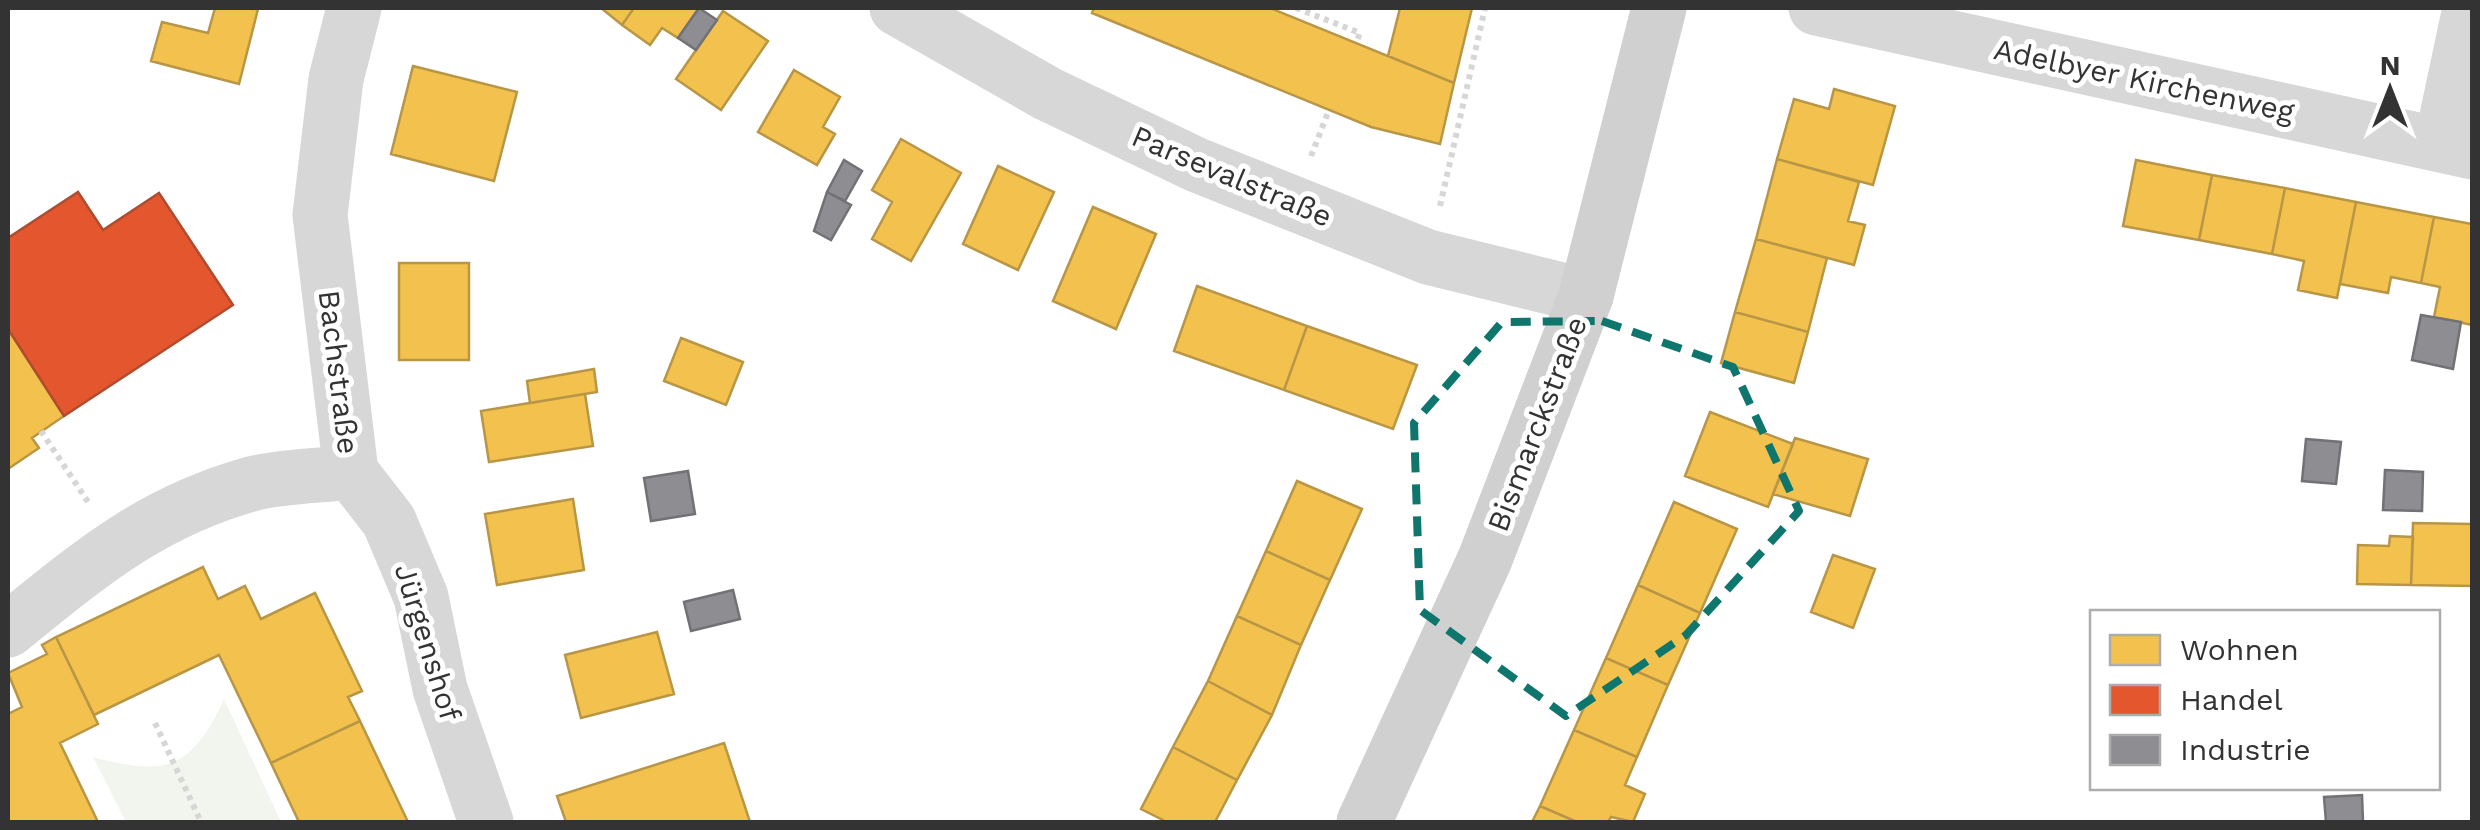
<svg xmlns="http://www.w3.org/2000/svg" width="2480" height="830" viewBox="0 0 2480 830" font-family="'Work Sans',sans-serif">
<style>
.green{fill:#f1f5ed}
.homes{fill:#f2c14e;stroke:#b99646;stroke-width:2.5}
.shops{fill:#e4572e;stroke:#af4c30;stroke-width:2.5}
.industry{fill:#8d8d92;stroke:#727276;stroke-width:2.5}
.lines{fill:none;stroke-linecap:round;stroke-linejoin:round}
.path{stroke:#d6d6d6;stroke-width:6;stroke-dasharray:5 5;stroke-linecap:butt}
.minor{stroke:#d7d7d7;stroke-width:55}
.secondary{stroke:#d0d0d0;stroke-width:55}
.marked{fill:none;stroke:#0f766e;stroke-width:8;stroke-dasharray:20 12;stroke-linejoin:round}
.labels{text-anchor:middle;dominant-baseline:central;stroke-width:10;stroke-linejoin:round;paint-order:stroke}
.street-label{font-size:30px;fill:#333;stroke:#fff}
</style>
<rect width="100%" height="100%" fill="#fff"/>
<!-- green -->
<path class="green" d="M224,699L281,822H126L93,757C166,777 192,769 224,699Z"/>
<!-- homes -->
<path class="homes" d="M215,8L258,9L239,84L151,61L162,22L208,33Z
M601,8H634L622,25Z
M634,8H699L678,38L662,28L650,45L622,25Z
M1094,8H1270L1454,83L1440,144L1371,127L1092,13Z
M1400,8H1472L1454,83L1388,56Z
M723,11L768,41L721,110L676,79Z
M413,66L517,92L494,181L391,154Z
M794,70L840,97L823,127L835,134L817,165L758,132Z
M1834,89L1895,106L1873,185L1777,159L1794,99L1829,109Z
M901,139L961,173L911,261L872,239L892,202L872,190Z
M1777,159L1859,182L1848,221L1865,225L1854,265L1756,239Z
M2136,160L2212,175L2199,240L2123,226Z
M998,166L1054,192L1018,270L963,244Z
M2212,175L2285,188L2272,254L2199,240Z
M2285,188L2356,202L2337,298L2298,290L2304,261L2272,254Z
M2356,202L2434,217L2421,283L2391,277L2388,293L2340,284Z
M1093,207L1156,234L1116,329L1053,301Z
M2434,217L2472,224V325L2434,317L2440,287L2421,283Z
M1756,239L1827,258L1808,332L1735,312Z
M399,263H469V360H399Z
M1197,286L1307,326L1284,390L1174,351Z
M1735,312L1808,332L1794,383L1721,363Z
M1307,326L1417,365L1393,429L1284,390Z
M8,329L64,416L32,438L39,448L8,469Z
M681,338L743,362L726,405L664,381Z
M594,369L597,392L530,403L527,381Z
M585,394L593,446L489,462L481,411Z
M1710,412L1793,444L1768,507L1685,476Z
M1795,438L1868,459L1850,516L1773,494Z
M1297,481L1362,509L1330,580L1266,551Z
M573,499L584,570L497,585L485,514Z
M1674,502L1737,529L1700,613L1638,585Z
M2413,523L2472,524V586L2411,585Z
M2390,536L2413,537L2411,585L2357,584L2358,545L2389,546Z
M1266,551L1330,580L1301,645L1237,616Z
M1833,555L1875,569L1853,628L1811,612Z
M203,567L218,599L245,586L261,619L315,593L362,691L348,697L360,721L271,763L219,655L94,715L56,637Z
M1638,585L1700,613L1668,685L1606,658Z
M1237,616L1301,645L1272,715L1208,681Z
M657,632L674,694L581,718L565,655Z
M56,637L98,724L60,743L98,822H8V714L22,707L8,673L47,654L42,645Z
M1606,658L1668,685L1637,757L1574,730Z
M1208,681L1272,715L1237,780L1173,747Z
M360,721L408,822H299L271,763Z
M1574,730L1637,757L1625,785L1645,794L1633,822L1611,817L1608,822H1577L1540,806Z
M724,743L750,822H566L557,796Z
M1173,747L1237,780L1215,822H1167L1141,809Z
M1540,806L1577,822H1532Z"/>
<!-- shops -->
<path class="shops" d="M78,192L103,230L159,193L233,305L64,416L8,329V238Z"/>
<!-- industry -->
<path class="industry" d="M699,8L717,20L696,50L678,38Z
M844,160L862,171L845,201L827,192Z
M827,192L851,205L831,240L814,231Z
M2421,315L2461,322L2453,369L2412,360Z
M2306,439L2341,442L2336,484L2302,481Z
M2385,470L2423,472L2422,511L2383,510Z
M688,471L695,514L651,521L644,478Z
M733,590L740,619L691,631L684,602Z
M2362,795L2363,822H2326L2324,797Z"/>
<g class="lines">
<!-- path -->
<path class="path" d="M1296,8L1360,33L1356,43
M1311,156L1329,110
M1440,206L1485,8
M41,431L90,505
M155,723L201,822"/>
<!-- minor -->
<path class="minor" d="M897,8L1048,94L1197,165L1428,257L1586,296
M1816,8L2472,152
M2441,145L2470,8
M351,472L389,521L421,597L440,689L486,822
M8,630C89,565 148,513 251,484C283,476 319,476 351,472L320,215L336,79L354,8"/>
<!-- secondary -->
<path class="secondary" d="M1364,822L1485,559L1586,296L1659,8"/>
</g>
<!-- marked area -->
<path class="marked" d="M1602,321L1733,367L1799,511L1686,635L1566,716L1420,610L1414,423L1502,322Z"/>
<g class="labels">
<!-- street labels -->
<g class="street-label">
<text transform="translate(2144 80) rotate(12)">Adelbyer Kirchenweg</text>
<text transform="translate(1232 176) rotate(23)">Parsevalstraße</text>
<text transform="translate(339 372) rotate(83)">Bachstraße</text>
<text transform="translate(1537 424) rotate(-69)">Bismarckstraße</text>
<text transform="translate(428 642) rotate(73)">Jürgenshof</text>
</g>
</g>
<!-- border -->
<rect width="2480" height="830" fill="none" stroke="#333333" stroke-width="20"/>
<!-- legend -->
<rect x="2090" y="610" width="350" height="180" fill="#ffffff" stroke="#adadad" stroke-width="2.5"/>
<rect x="2110" y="635" width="50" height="30" fill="#f2c14e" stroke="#adadad" stroke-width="2.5"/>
<text x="2180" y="660" font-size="30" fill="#333333">Wohnen</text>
<rect x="2110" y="685" width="50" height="30" fill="#e4572e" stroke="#adadad" stroke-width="2.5"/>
<text x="2180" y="710" font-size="30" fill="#333333">Handel</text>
<rect x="2110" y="735" width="50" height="30" fill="#8d8d92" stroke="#adadad" stroke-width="2.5"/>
<text x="2180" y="760" font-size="30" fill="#333333">Industrie</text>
<!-- north arrow -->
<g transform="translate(2390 90)" stroke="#ffffff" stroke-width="8" paint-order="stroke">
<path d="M0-8L18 38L0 25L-18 38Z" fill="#333333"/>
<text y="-15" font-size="28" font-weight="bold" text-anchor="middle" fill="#333333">N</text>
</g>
</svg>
